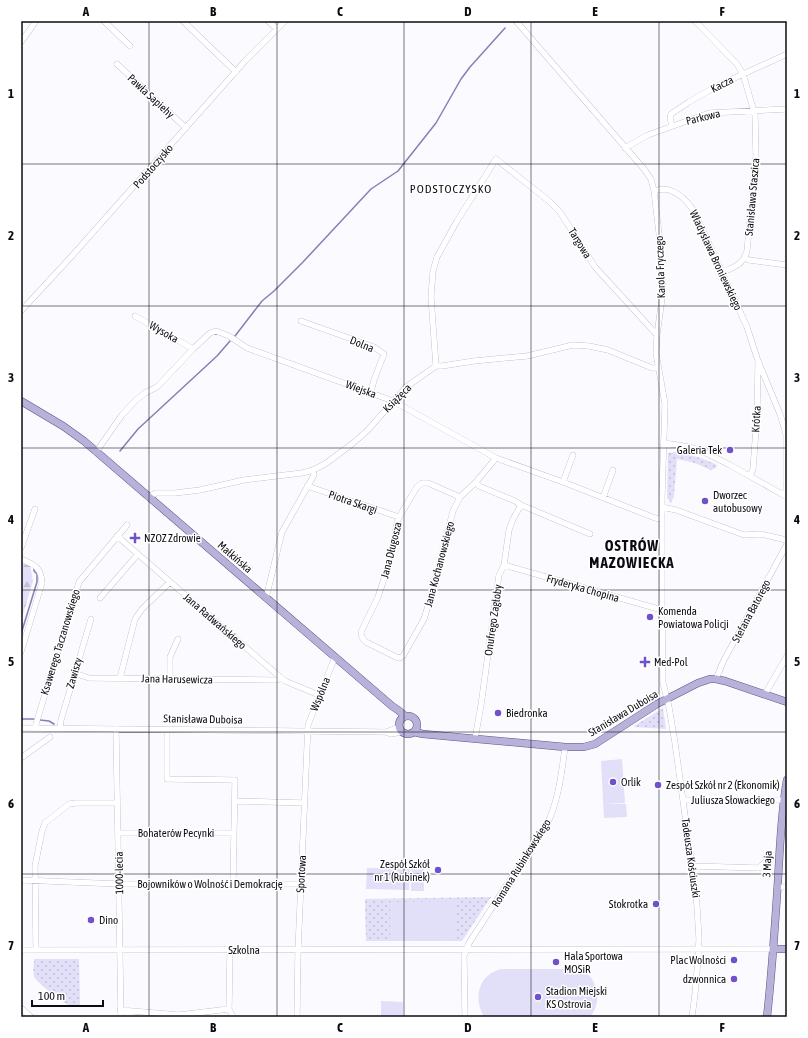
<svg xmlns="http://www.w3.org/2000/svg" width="808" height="1038" viewBox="0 0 808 1038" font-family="'Asap Condensed',sans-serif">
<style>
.grass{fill:url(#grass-dots)}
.forest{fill:url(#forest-firs)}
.pitch{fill:#e2dff8}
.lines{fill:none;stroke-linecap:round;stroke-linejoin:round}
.stream{stroke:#877eb6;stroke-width:1.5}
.minor-casing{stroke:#aba8bd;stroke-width:6}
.major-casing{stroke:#5d5583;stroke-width:8}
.minor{stroke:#fff;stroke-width:5.5}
.major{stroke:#b8b1d9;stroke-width:7}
.grid{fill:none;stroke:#0c0b12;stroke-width:1;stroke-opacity:0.55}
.poi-dot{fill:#7151ca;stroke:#fff;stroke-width:1.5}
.labels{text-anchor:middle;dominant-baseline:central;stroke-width:3;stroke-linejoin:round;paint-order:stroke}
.street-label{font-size:11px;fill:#0c0b12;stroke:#fff}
.poi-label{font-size:11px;fill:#0c0b12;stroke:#fff;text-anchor:start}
.neighbourhood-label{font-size:12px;letter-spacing:1px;fill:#0c0b12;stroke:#fff}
.district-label{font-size:15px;font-weight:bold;letter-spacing:1px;fill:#0c0b12;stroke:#fff}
.neatline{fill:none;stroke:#0c0b12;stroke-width:1.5}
.grid-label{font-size:13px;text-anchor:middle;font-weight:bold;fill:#0c0b12}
</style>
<defs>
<pattern id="grass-dots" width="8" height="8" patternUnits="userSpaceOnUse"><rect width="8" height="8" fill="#e2dff8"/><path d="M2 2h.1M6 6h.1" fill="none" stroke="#c1bed4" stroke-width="1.8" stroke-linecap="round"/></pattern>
<pattern id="forest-firs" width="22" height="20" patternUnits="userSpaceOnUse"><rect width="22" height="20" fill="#e2dff8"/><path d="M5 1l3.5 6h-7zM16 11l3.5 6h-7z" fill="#c1bed4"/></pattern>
</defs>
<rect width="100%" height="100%" fill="#fbfaff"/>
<!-- grass -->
<path class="grass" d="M674,452C689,454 703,458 717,465L716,468L711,470L695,463L677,459L674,496L671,503L667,498L668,453Z
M663,708L666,729L635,727L634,726Z
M491,897L462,941H366L365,899Z
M34,959H79L80,1005C77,1005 73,1006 71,1006C65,1005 38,983 35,978C32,974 34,965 34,959Z"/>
<!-- forest -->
<path class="forest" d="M21,562L30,565L33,581L21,621Z"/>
<!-- pitch -->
<path class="pitch" d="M622,759L625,803L604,804H626L627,817L604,818L601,761Z
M367,868L410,869L409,890L366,889Z
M411,868H424V891H411Z
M456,901V939L390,940V902Z
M501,969H574C577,970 581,970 583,971C594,976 599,992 597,1002C596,1008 593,1012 591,1017H484C473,998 478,975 501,969Z
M381,1001L403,1002V1017H381Z"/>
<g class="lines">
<!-- stream -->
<path class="stream" d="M235,336L262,301L274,291L303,262L371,189L398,171L436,123L461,79L470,67L505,28
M120,451L138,429L217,356L230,341
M21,634L37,582V574L34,571V568
M21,719H34
M40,720L49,721L54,724"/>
<!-- minor casing -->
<g class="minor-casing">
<path id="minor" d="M104,21L130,46
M183,21L236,72
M268,21L277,29
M516,21L644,169L651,179L654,191L660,242L663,291L657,335L656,353L665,404L662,496V610L663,683L669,707L675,743L692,866L697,906L699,939L698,959L695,994L692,1017
M695,21L737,64L743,74L755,115L756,156L747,251C743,265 734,267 723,272
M21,42L36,21
M117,64L186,128
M672,126L670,118L671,114L689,102L715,87L787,54
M625,148L648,135L709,113L787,109
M654,191C657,190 661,189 664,189C677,190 687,201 694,211L747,327L758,361L780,414L786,434V491L784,495
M745,258L749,260L787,265
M21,311L71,257L245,61L285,21
M135,316L193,349
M301,321L374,347L384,354L374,380L371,392
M436,366L431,297L433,271L437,257L457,221L496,159L549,201L560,212L595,267L657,335
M664,443L690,447L704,452L730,465L787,497
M96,452L122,415L136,400L145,393L157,387L193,349L210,333L216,331L229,336L247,348L393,401L496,458L563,482L655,518L662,519
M750,476L753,469L757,416L758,363
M476,482L479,486L515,501L521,505L590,534
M563,482L573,455
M307,486L399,517
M148,497L156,493H175L200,490L244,480L302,473L313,470L325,464L352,444L367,431L406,387L436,366H442L474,361L527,356L573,345L589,346L608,350L652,368H658
M460,497L428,483H422L417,487L399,517L396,527L394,543L383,582L378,597L361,632C361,637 363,639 366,642L396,657L400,658L403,656L424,619L428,606L453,511L460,497L476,482L496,458
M603,498L613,470
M662,507L676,510L744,535L761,534L782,539L787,541
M117,536L280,677L285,681L319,695
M21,548L35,509
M21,559C35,565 41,567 42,583L21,652
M504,565L662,610
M100,598L138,554
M266,598L282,532L314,475L313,470
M74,673L89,678L271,680H277L280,677
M120,678L135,619L142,609L170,582
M170,679V657L178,639
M716,679L723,662L787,544
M765,694L787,656
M21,728L385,732L391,734L402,732
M36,728V724L79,582L127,525
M60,729L61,720L91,619
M116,729L121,1017
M167,730V779L235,780L233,883
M386,732L399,727
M475,739L481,705L499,575L504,565L509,530L513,519L521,505
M21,758L50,737
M683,800H783
M235,801L304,803
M118,833H234
M692,866L759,868L769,858
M21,880L119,884H300
M777,887H787
M36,949L35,866L42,831L45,823L69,804L76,803H117
M21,950L773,949
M230,950L229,1009L233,1017
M21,1008L31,1017
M120,1010L179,1015L229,1009
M297,1017L298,950L308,725L335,657
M465,1017L464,956L469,943L550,818C559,795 562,771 565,747"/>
</g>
<!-- major casing -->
<g class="major-casing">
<path id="major" d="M21,401L63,426L84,441L392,706L398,710L405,716
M399 725a9 9 0 1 1 18 0a9 9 0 1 1-18 0Z
M414,732L423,734L565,747H584L595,744L657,704L698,683L710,679H716L725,681L787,702
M773,949H787
M767,1017C772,972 775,926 778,880C780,847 781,813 787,780"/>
</g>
<!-- minor -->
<use href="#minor" class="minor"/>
<!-- major -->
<use href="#major" class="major"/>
</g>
<!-- grid -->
<path class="grid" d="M149,21V1017M277,21V1017M404,21V1017M531,21V1017M659,21V1017M21,164H787M21,306H787M21,448H787M21,590H787M21,732H787M21,874H787"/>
<!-- markers -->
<g class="poi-dot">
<circle cx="730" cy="450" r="4"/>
<circle cx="705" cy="501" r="4"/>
<path d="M133 532h4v4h4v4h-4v4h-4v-4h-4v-4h4z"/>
<circle cx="650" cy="617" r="4"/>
<path d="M643 656h4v4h4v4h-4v4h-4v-4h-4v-4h4z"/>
<circle cx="498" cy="713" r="4"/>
<circle cx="613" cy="782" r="4"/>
<circle cx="658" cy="785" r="4"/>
<circle cx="438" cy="870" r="4"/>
<circle cx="656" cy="904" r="4"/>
<circle cx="91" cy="920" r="4"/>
<circle cx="734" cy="960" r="4"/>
<circle cx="556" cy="962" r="4"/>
<circle cx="734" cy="979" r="4"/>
<circle cx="538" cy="997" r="4"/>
</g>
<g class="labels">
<!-- street labels -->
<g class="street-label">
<text transform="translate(722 84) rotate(-27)">Kacza</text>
<text transform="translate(151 96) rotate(43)">Pawła Sapiehy</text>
<text transform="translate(703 117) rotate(-14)">Parkowa</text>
<text transform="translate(153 166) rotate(-49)">Podstoczysko</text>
<text transform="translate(752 197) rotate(-85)">Stanisława Staszica</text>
<text transform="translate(580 243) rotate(58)">Targowa</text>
<text transform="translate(716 260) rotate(65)">Władysława Broniewskiego</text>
<text transform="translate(660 267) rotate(-92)">Karola Fryczego</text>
<text transform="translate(164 332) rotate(30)">Wysoka</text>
<text transform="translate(362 344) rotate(22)">Dolna</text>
<text transform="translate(361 389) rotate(20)">Wiejska</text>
<text transform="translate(397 398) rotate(-45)">Książęca</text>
<text transform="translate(756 419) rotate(-87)">Krótka</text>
<text transform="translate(353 502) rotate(19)">Piotra Skargi</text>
<text transform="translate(391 550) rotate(-76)">Jana Długosza</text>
<text transform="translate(235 557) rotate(41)">Małkińska</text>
<text transform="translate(439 564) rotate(-75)">Jana Kochanowskiego</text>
<text transform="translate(583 588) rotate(16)">Fryderyka Chopina</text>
<text transform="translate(751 611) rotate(-62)">Stefana Batorego</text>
<text transform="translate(493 620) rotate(-82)">Onufrego Zagłoby</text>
<text transform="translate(215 621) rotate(41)">Jana Radwańskiego</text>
<text transform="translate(60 642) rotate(-73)">Ksawerego Taczanowskiego</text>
<text transform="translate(74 673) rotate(-74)">Zawiszy</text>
<text transform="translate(177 679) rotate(1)">Jana Harusewicza</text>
<text transform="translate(320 694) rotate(-68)">Wspólna</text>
<text transform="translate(623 713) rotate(-31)">Stanisława Duboisa</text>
<text transform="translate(203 719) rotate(1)">Stanisława Duboisa</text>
<text x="733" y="800">Juliusza Słowackiego</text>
<text x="176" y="833">Bohaterów Pecynki</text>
<text transform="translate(691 858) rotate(82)">Tadeusza Kościuszki</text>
<text transform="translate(521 863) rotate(-58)">Romana Rubinkowskiego</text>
<text transform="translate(767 864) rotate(-87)">3 Maja</text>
<text transform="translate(119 873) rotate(-91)">1000-lecia</text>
<text transform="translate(301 874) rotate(-87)">Sportowa</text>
<text x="210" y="884">Bojowników o Wolność i Demokrację</text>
<text x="244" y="950">Szkolna</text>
</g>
<!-- poi labels -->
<g class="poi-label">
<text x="722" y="450" text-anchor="end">Galeria Tek</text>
<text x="713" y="495">Dworzec<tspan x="713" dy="13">autobusowy</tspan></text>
<text x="144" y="538">NZOZ Zdrowie</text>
<text x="658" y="611">Komenda<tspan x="658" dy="13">Powiatowa Policji</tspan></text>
<text x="654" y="662">Med-Pol</text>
<text x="506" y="713">Biedronka</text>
<text x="621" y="782">Orlik</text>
<text x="666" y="785">Zespół Szkół nr 2 (Ekonomik)</text>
<text x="430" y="864" text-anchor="end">Zespół Szkół<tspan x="430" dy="13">nr 1 (Rubinek)</tspan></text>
<text x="648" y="904" text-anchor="end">Stokrotka</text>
<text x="99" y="920">Dino</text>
<text x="564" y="956">Hala Sportowa<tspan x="564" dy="13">MOSiR</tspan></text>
<text x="726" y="960" text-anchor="end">Plac Wolności</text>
<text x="726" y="979" text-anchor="end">dzwonnica</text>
<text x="546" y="991">Stadion Miejski<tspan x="546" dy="13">KS Ostrovia</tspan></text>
</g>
<!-- neighbourhood labels -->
<g class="neighbourhood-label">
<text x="451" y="189">PODSTOCZYSKO</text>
</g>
<!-- district labels -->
<g class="district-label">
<text x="632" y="545">OSTRÓW<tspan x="632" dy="17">MAZOWIECKA</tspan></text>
</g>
</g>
<!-- border -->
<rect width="808" height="1038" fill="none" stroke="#ffffff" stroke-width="44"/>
<!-- scale -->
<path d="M32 1000v6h71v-6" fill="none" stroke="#0c0b12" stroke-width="2"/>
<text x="38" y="1000" font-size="12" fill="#0c0b12" stroke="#ffffff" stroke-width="3" paint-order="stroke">100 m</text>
<rect x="22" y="22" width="764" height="994" class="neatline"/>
<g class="grid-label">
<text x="86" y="16">A</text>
<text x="213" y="16">B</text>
<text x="340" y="16">C</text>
<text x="468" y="16">D</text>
<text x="595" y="16">E</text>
<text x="722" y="16">F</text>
<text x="11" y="98">1</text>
<text x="797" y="98">1</text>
<text x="11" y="240">2</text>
<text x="797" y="240">2</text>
<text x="11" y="382">3</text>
<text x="797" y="382">3</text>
<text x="11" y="524">4</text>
<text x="797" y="524">4</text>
<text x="11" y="666">5</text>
<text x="797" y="666">5</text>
<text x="11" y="808">6</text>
<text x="797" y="808">6</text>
<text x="11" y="950">7</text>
<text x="797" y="950">7</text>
<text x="86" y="1032">A</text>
<text x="213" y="1032">B</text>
<text x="340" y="1032">C</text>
<text x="468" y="1032">D</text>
<text x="595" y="1032">E</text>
<text x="722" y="1032">F</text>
</g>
</svg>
